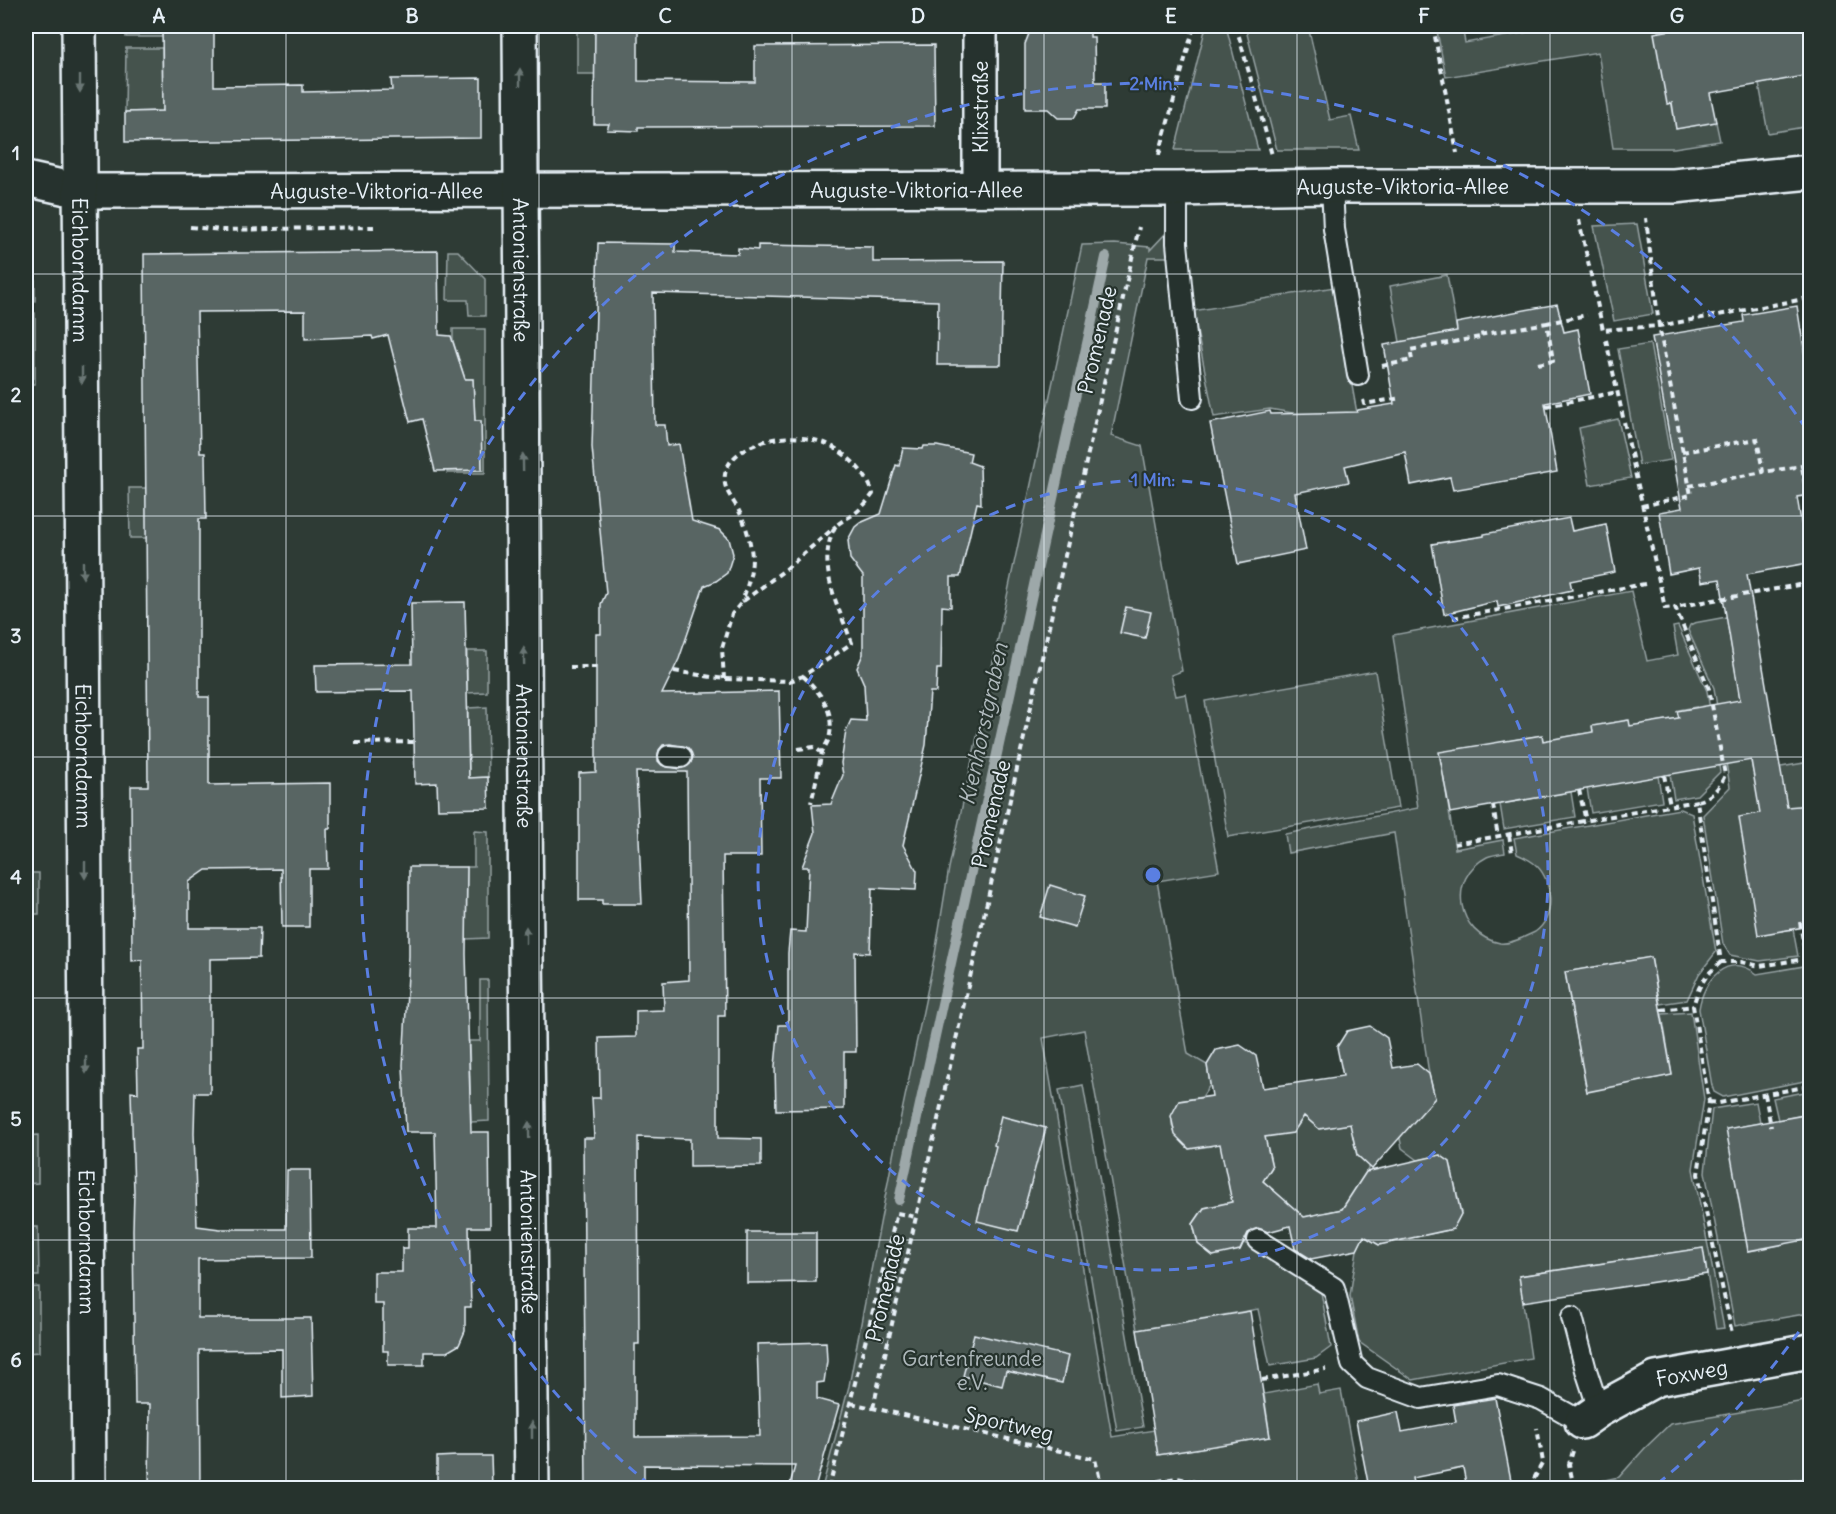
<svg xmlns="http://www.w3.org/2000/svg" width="1836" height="1514" viewBox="0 0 1836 1514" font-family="Delius,sans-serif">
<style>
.green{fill:#45524e;stroke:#96a2a3;stroke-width:1.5}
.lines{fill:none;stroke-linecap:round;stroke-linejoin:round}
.stream{stroke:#9da8a9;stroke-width:10}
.building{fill:#596563;stroke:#e8f1f8;stroke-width:1.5;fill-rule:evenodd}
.service-casing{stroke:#e8f1f8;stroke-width:24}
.minor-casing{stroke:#e8f1f8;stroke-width:38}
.secondary-casing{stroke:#e8f1f8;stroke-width:38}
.path{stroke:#e8f1f8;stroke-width:4;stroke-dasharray:6 4.5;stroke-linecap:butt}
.service{stroke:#26332d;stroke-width:20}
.minor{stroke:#26332d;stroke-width:33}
.secondary{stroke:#26332d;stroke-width:33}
.oneway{fill:#6a7674}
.grid{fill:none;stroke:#e8f1f8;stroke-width:1.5;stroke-opacity:0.55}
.ring{fill:none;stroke:#5a7fe2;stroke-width:3;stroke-dasharray:10 8}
.labels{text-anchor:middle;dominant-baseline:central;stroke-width:4.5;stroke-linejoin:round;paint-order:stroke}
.street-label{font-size:21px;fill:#e8f1f8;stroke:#26332d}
.park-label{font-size:21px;fill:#afb9bc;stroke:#26332d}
.water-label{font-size:22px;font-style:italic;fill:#b0babd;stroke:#26332d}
.centre{fill:#5a7fe2;stroke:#26332d;stroke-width:3}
.ring-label{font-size:18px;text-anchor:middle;font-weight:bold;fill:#5a7fe2;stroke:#26332d;stroke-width:4.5;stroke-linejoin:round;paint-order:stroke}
.neatline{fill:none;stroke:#e8f1f8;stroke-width:2}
.grid-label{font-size:20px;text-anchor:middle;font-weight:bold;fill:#e8f1f8}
</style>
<rect width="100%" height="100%" fill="#2e3b35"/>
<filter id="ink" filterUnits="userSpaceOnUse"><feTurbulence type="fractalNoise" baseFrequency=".0167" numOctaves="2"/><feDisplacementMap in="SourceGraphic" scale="12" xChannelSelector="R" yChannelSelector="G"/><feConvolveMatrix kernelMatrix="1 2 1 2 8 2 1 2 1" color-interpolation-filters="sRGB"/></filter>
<g filter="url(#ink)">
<!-- green -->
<path class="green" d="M126,26H162V37H126Z
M577,26H595V74H577Z
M1206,26H1226L1258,150H1175Z
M1245,26H1308L1330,120L1351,116L1359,150H1277Z
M1436,26H1462L1465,43L1563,26H1695L1659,32L1676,129L1716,122L1720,141L1674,148H1613L1598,52L1446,77Z
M126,48H162L163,111L125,112Z
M1808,75L1810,95V126L1768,133L1759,84Z
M1637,224L1653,314L1614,321L1594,226Z
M1168,231V257H1148L1111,436L1142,446L1182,671L1171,675L1176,696L1186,694L1219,871L1157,881L1188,1054L1207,1065L1210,1085L1202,1097L1179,1101C1167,1124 1170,1131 1189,1149L1211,1146L1219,1130L1235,1201L1204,1208L1193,1224L1198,1244L1213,1256L1243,1242L1321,1292L1331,1347L1316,1358L1270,1366L1258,1309L1137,1330L1084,1030L1043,1038L1112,1437L1154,1430L1158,1455L1270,1437L1264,1394L1317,1384L1319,1394L1341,1390L1360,1488H822L849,1386L897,1135L935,954L949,868L1082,245L1115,244L1150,247V250Z
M448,251H458L485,279V316H469L468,300H447Z
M26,254L35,260V301L33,303H26Z
M1447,275L1457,331L1400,342L1390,286Z
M1334,287L1357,413L1298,414L1270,409L1214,417L1193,311Z
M35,313V384H26V314Z
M453,329H485V473H447V471L482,470L481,421H475L473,379H465L453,341Z
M1650,344L1671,460L1639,465L1618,349Z
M1618,419L1631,478L1590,485L1579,428Z
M129,488H146L147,538H130Z
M1631,591L1647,661L1678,655L1673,627L1678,626L1707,691L1720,772L1697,795L1674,799L1670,774L1696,707L1678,710L1679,718L1630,726L1628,720L1593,726V732L1543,741L1542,735L1440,753L1455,849L1503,840L1505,853C1499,854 1492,855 1487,857C1446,878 1457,935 1500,943C1508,944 1515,941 1522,938C1526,936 1531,934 1535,932C1556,917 1553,882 1537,866C1531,860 1524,857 1517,854L1514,838L1680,809L1692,814L1716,952L1699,974L1687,1000L1660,1004L1651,957L1565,972L1587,1091L1672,1075L1662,1014L1691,1012L1704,1099L1693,1169L1724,1328L1716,1329L1703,1248L1519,1276L1531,1358L1413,1380L1359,1342L1350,1296L1357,1250L1364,1236L1379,1245L1453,1229L1461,1214L1450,1162L1440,1155L1418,1160L1402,1148L1398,1130L1435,1098L1429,1074L1394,833L1288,853L1285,834L1418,808L1393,635Z
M1754,612L1755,622L1728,627L1753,772L1810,762V805L1792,808L1758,935L1793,929L1798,956L1760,961L1730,955L1723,944L1703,815L1730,787L1714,688L1688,630L1690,625L1694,623Z
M467,651H487V692L467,693Z
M1375,671L1398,808L1228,837L1205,701Z
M487,707L488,777L469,778L468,708Z
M1658,776L1662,801L1591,813L1587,788Z
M1571,792L1575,817L1504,829L1500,804Z
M474,831L488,832V938L466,939L467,867H474Z
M26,873H39V914H26Z
M1810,965V1080L1723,1097L1714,1092L1712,1086L1699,1009C1703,980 1728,951 1757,974Z
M480,980H488L489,1121L471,1122L469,1041H480Z
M1083,1085L1143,1427L1117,1431L1059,1090Z
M1810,1091V1116V1114L1778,1120L1773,1098Z
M1756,1102L1760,1123L1727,1129L1749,1251L1780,1245L1798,1236L1799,1241L1810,1239V1313L1735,1326L1705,1172L1712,1109Z
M1304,1116L1319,1129L1363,1122L1353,1138L1357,1155L1370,1166L1342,1209L1304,1217L1263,1181L1272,1167L1268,1148L1250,1139Z
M38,1135V1183L26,1184V1136Z
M26,1227H38L39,1276H26Z
M39,1287V1352L26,1353V1288Z
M1810,1400V1477L1776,1483L1777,1488H1582L1581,1485L1619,1477L1645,1448L1670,1424Z"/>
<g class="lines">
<!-- stream -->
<path class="stream" d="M899,1200L1106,257"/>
</g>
<!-- building -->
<path class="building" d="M162,26H214V86L303,85V92L392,90L391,79L481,78V138L125,142V112L163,111Z
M595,26H638V81L755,82V46L934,45L935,126L638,127V131L607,130L609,124H594Z
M1032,26H1090V37H1094L1095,82H1105V109H1079L1074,118H1058L1048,109H1025V44Z
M1695,26H1810V75L1710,93L1716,122L1676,129L1672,103L1667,104L1654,33Z
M598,243L675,244V252L738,254V248L758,250V245L873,247V262L1003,261L1001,365H937L938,301L653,293L655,425H665L667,446L679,444L692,521L720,530L729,539L733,554L727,573L716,581L704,586L679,659L662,694L779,691L781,778H760L761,856H723L725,1016H718V1138L761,1139V1166L690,1167V1139L638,1137L639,1344H635V1437L760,1436L757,1344L826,1342L827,1361L824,1382L817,1383V1399L839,1405L815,1488H789L795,1466L644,1465V1488H586L583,1138H594L592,1098H600L599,1038L636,1037V1011L664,1010L663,982L689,980L687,772H636L642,904H602V900H579V773L596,772V634H601V604L606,593L592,447ZM670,744L688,748L693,757L690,764L680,769L662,765L658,761L659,750L663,745Z
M438,251L439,335L451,336L465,379H473L475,421H481L482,470L435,471L422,419L410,422L388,335L373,339L372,336L305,339V311L197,312L200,453H205L206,519H199V697H209V785L330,783V829H327L328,869H309V927H282L281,869L206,870L189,882V928H260L259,958L210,959V1093H195L194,1133L197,1226L220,1229H286L287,1170H310L311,1258L198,1259V1318H311L313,1396L282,1398V1349L199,1350L200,1488H149L150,1404H135L133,1230L134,1192L131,1092L138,1093L137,1049H143L142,960L132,961L131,786H148L144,254Z
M1557,304L1564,332L1578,329L1590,394L1545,403L1557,472L1453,490L1450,477L1411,485L1405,452L1345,466L1349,482L1295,493L1306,550L1238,564L1210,423L1270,411L1271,414L1357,412L1358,410L1394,404L1384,345L1457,331L1456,323Z
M1797,306L1810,387V495L1797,497L1808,563L1747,574L1787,807L1810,805V926L1758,935L1739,817L1760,813L1751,760L1450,813L1439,752L1542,735L1543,741L1593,732L1592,726L1629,720L1630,726L1679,718L1677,711L1740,700L1720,579L1702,582L1699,568L1669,574L1659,512L1682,508L1652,337L1744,322L1743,315Z
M924,446H937L971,453L969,462L980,466L981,504L977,503L960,577H951V607L942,606L941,669H937L936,692H930L926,745L903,845L917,871L916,890L872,888L870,953L855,952L856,1052H844V1109L776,1110L775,1066L779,1025H788V953L790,931L806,932L809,867H802L815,833L812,805L831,804L843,775L841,763L846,731L851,720L866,721L864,684L857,668L863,654V576L850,559L848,540L855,527L860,523L881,514L896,465L899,466L903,448L923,449Z
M1569,518L1572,531L1606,524L1615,572L1570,581L1572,590L1498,607L1497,601L1444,614L1432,544L1484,536V534Z
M465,602L469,778L488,777L489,808L438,809L437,783L415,784L413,691L316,692L315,665L412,664L411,603Z
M1126,607L1151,612L1145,638L1120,633Z
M409,867H467L466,954L471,1132H489L490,1227H469L471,1307H465V1331L459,1345L447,1352H424V1365H388V1351H383V1304H374V1272H402V1248H408V1228H437L435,1132H406L403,1065L409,956Z
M1050,885L1085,896L1075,927L1040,917Z
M1651,957L1672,1075L1587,1092L1565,972Z
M1370,1026L1387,1038L1393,1068L1417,1064L1429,1074L1435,1098L1372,1169L1357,1155L1350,1124L1319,1129L1304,1116L1293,1133L1265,1137L1272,1167L1263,1181L1304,1217L1342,1209L1366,1172L1440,1155L1450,1162L1461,1214L1453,1229L1379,1245L1364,1236L1357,1250L1311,1259L1295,1249L1290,1226L1268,1232L1258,1228L1248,1233L1240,1250L1213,1256L1198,1244L1193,1224L1204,1208L1232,1202L1220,1144L1189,1149L1175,1135L1171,1116L1179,1101L1212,1096L1207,1065L1216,1050L1240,1045L1256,1056L1263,1088L1343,1076L1337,1047L1347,1031Z
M1810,1114V1239L1748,1251L1726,1129Z
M1001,1116L1046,1128L1018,1231L977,1221L996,1146L994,1145Z
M747,1232H816V1282L747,1283Z
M1703,1248L1707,1274L1523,1302L1519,1276Z
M1250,1311L1270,1437L1158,1455L1137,1330Z
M974,1334L1068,1356L1062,1383L1006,1371L1002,1386L963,1376Z
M1495,1398L1511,1480L1467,1488L1463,1468L1412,1478L1414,1488H1369L1356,1421L1398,1412L1402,1432L1456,1422L1453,1405Z
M457,1456H491L492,1488H437V1457Z"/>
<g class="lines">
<!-- service casing -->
<g class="service-casing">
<path id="service" d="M1332,186L1334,229L1358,375
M1177,189V243L1192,398
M669,756L681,757
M1258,1240L1334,1288L1352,1364L1367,1378L1421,1398L1498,1385L1541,1399L1582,1422
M1572,1317L1586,1370L1599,1410"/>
</g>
<!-- minor casing -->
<g class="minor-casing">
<g id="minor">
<path id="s1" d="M26,179L80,191L1177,189L1332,186H1674L1810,172"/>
<path d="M980,189V26"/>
<path id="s2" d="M1582,1422L1599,1410L1656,1379L1810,1351"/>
</g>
</g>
<!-- secondary casing -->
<g class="secondary-casing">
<g id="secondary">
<path id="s3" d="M79,26L89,1488"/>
<path id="s4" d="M520,26L526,950L532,1488"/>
</g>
</g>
<!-- path -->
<path class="path" d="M1236,26L1272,155
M1433,26L1457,153
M1159,155L1194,26
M1579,220L1603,330L1659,326L1646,218
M190,227L222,230L374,227
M1606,340L1665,608L1675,607
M1538,364L1553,361L1547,323L1587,315
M1382,366L1412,360L1410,350L1480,337L1479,335L1547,323
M1363,400L1364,404L1401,398
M1546,406L1618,392
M1682,452L1757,439L1763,472L1802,466
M1810,464L1802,466L1810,515
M1689,486L1763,472
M1642,506L1691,495L1659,326L1810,298
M1810,583L1675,607L1709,689L1725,775C1720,787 1711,799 1697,801L1721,962H1741L1760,966L1810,958
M1453,618L1645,584
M570,667H596
M674,671L724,679L790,681L803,676L852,643C839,608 815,565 835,527C839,522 848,518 854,514C862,508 867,502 873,494C868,475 850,457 833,447C816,437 788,435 769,440C749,445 721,458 725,484C727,494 736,504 740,513C746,525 751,543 752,557C752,573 747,587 742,602
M803,676C820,692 834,710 830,734C829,742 823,748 821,756C818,771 815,787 811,803
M724,679L722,648L732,614L742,602L786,569L836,526
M355,743L414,742
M798,749L814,747L822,753
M1664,775L1670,805
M1579,790L1586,821
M1493,805L1498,837
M1509,835L1512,853
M1454,844L1697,801
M1800,922L1806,959
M1721,962L1707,975L1699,988L1693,1006L1709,1102L1698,1174L1732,1333
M1661,1010L1693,1006
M1765,1094L1771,1127
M1709,1102L1719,1103L1810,1086
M882,1276L902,1281
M868,1334L889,1340
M1262,1380L1326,1369
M851,1403L1095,1459L1102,1488
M873,1408L1139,227
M1573,1451L1569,1464L1574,1488
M829,1488L897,1213L916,1217
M1116,1488L1177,1478L1223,1488
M1529,1488L1543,1462L1537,1428
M1553,1488L1573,1484"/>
<!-- service -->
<use href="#service" class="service"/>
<!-- minor -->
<use href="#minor" class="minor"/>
<!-- secondary -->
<use href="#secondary" class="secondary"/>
</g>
<!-- one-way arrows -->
<defs><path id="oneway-solid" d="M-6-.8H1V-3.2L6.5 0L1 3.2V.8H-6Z" transform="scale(1.5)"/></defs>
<g class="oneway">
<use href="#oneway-solid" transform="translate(520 77) rotate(-90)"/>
<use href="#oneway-solid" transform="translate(80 84) rotate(90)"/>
<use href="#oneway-solid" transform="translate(82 375) rotate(90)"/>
<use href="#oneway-solid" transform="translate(523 462) rotate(-91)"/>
<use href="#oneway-solid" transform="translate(83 570) rotate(90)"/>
<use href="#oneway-solid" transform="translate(524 656) rotate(-91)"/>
<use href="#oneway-solid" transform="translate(85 870) rotate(90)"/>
<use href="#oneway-solid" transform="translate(526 935) rotate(-90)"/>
<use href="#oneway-solid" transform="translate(86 1065) rotate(90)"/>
<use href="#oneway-solid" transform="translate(529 1130) rotate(-91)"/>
<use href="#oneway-solid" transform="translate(532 1430) rotate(-90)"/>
</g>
</g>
<!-- grid -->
<path class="grid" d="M286,26V1488M539,26V1488M792,26V1488M1044,26V1488M1297,26V1488M1550,26V1488M26,274H1810M26,516H1810M26,757H1810M26,998H1810M26,1240H1810"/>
<!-- distance rings -->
<g class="ring">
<circle cx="1153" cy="875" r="395"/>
<path d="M1809 1317A791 791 0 0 1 1656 1485M650 1485A791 791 0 1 1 1809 433"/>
</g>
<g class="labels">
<!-- street labels -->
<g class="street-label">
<text transform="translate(980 107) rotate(-90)">Klixstraße</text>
<text stroke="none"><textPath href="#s1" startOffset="1378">Auguste-Viktoria-Allee</textPath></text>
<text stroke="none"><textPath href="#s1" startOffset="892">Auguste-Viktoria-Allee</textPath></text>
<text stroke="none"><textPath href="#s1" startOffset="352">Auguste-Viktoria-Allee</textPath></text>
<text stroke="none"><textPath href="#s3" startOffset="244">Eichborndamm</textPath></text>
<text stroke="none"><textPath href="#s4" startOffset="244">Antonienstraße</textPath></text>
<text transform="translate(1097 340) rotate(-77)">Promenade</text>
<text stroke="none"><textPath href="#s3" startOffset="730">Eichborndamm</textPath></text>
<text stroke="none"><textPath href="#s4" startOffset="730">Antonienstraße</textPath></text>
<text transform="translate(991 814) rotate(-77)">Promenade</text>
<text stroke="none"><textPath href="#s3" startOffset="1216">Eichborndamm</textPath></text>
<text stroke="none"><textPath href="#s4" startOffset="1216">Antonienstraße</textPath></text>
<text transform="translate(885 1288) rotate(-77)">Promenade</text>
<text stroke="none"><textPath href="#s2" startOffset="122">Foxweg</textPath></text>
<text transform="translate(1009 1424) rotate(13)">Sportweg</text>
</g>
<!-- park labels -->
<g class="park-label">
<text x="972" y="1358">Gartenfreunde<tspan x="972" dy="24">e.V.</tspan></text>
</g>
<!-- water labels -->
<g class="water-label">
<text transform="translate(983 724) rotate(-78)">Kienhorstgraben</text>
</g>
</g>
<circle cx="1153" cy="875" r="9" class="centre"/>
<g class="ring-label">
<text x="1153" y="90">2 Min.</text>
<text x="1153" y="486">1 Min.</text>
</g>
<!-- margin -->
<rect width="1836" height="1514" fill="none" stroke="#26332d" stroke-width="66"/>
<rect x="33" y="33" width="1770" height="1448" class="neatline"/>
<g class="grid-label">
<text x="159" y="23">A</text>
<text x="412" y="23">B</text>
<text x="665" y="23">C</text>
<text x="918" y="23">D</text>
<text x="1171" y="23">E</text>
<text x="1424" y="23">F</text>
<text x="1677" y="23">G</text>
<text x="16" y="160">1</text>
<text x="16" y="402">2</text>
<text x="16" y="643">3</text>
<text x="16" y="884">4</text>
<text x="16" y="1126">5</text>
<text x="16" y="1367">6</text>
</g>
</svg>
